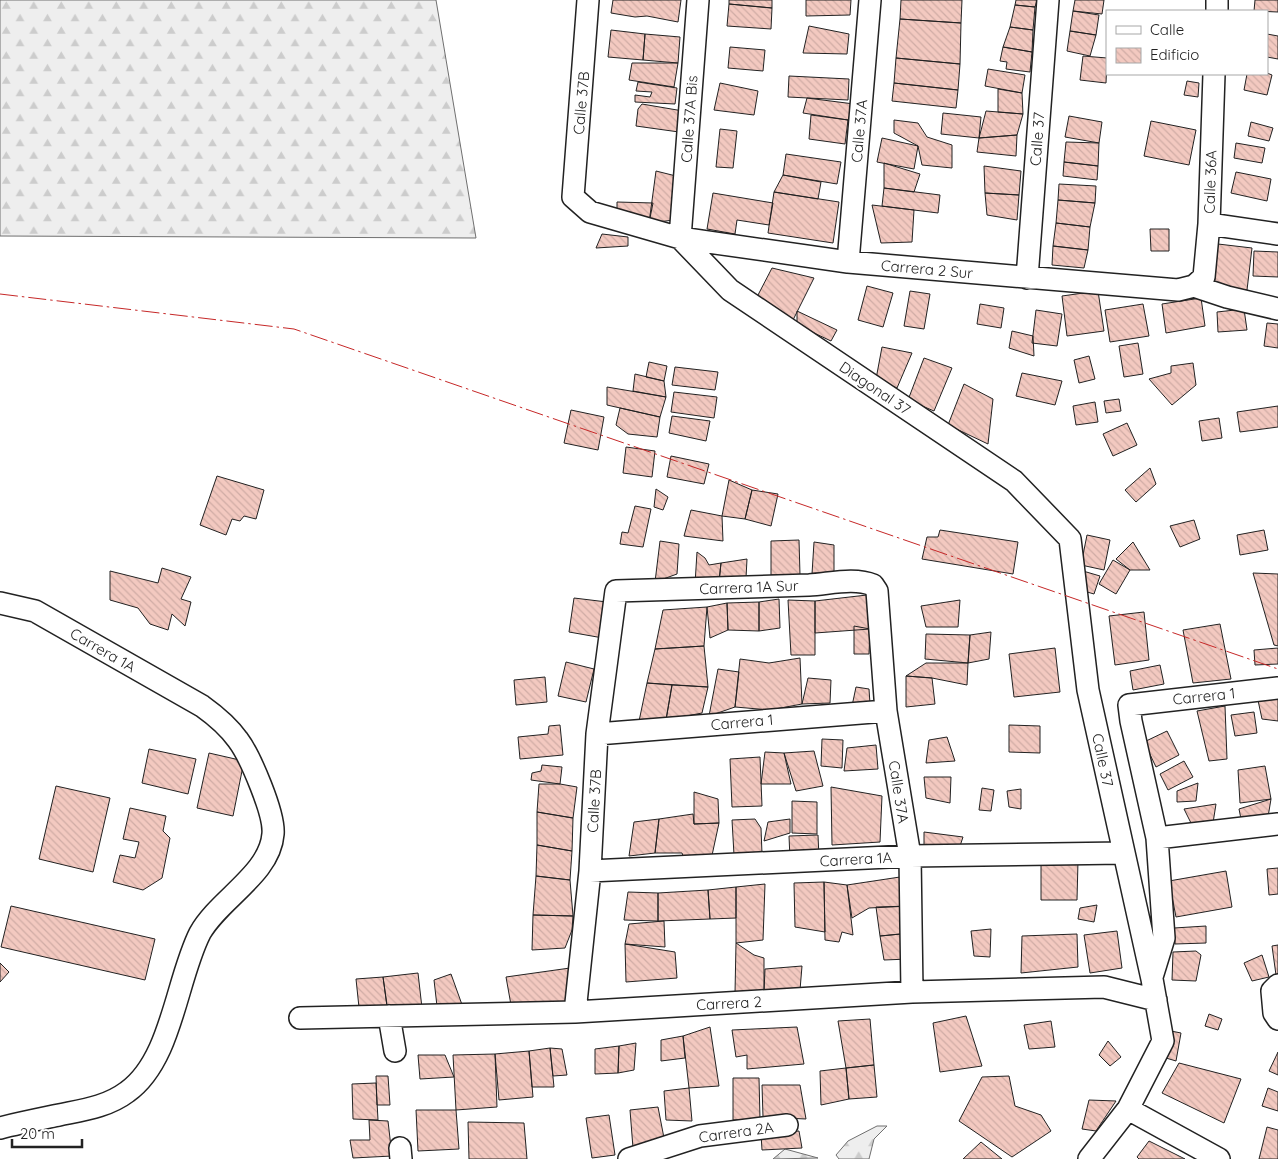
<svg xmlns="http://www.w3.org/2000/svg" width="1278" height="1159" viewBox="0 0 1278 1159" font-family="Quicksand,sans-serif">
<style>
.forest{fill:url(#forest-firs);stroke:#6f6f6f}
.building{fill:url(#building-back-hatch);stroke:#222}
.lines{fill:none;stroke-linecap:round;stroke-linejoin:round}
.street-casing{stroke:#222;stroke-width:24}
.street{stroke:#fff;stroke-width:21}
.power{stroke:#c62828;stroke-width:1;stroke-dasharray:18 4 2.5 4;stroke-linecap:butt}
.labels{text-anchor:middle;dominant-baseline:central;stroke-width:4;stroke-linejoin:round;paint-order:stroke}
.street-label{font-size:15px;fill:#222;stroke:#fff}
</style>
<defs>
<pattern id="forest-firs" width="22" height="20" patternUnits="userSpaceOnUse" patternTransform="scale(1.25)"><rect width="22" height="20" fill="#eee"/><path d="M5 1l3.5 6h-7zM16 11l3.5 6h-7z" fill="#ccc"/></pattern>
<pattern id="building-back-hatch" width="6" height="6" patternUnits="userSpaceOnUse" patternTransform="scale(1.25)"><rect width="6" height="6" fill="#f3c9c0"/><path d="M-1 5l2 2M0 0l6 6M5-1l2 2" fill="none" stroke="#d0aca5"/></pattern>
</defs>
<rect width="100%" height="100%" fill="#fff"/>
<!-- forest -->
<path class="forest" d="M0,0H436L476,238L0,236Z
M877,1126H887L874,1139L869,1159H839L836,1155L848,1141Z
M785,1149L818,1158L773,1159Z"/>
<!-- building -->
<path class="building" d="M613,0H681L678,22L647,16L635,17L611,13Z
M729,0H772V8L729,4Z
M806,0H851L850,15L806,16Z
M901,0H962L961,23L900,19Z
M1016,0H1037L1035,7L1015,5Z
M1075,0H1104L1102,14L1073,11Z
M1255,0H1278V12L1254,11Z
M729,4L772,8L771,29L727,26Z
M1015,5L1035,7L1033,30L1010,27Z
M1073,11L1099,15L1096,35L1070,31Z
M900,19L961,23L960,64L896,58Z
M809,26L849,34L847,54L803,53Z
M1010,27L1033,30L1032,52L1003,47Z
M611,30L645,34L643,60L608,57Z
M1070,31L1096,35L1090,56L1067,51Z
M645,34L680,37L678,63L643,60Z
M1267,34L1278,36V59L1267,57Z
M730,47L765,50L763,71L728,68Z
M1003,47L1032,52L1030,72L1006,69L1007,62L1000,61Z
M1083,56L1107,58L1106,83L1080,80Z
M896,58L960,64L958,90L894,83Z
M632,63H678L674,87L629,80Z
M988,69L1025,75L1022,93L985,86Z
M1267,73L1272,75L1267,95L1244,90L1247,74Z
M789,76L849,79L848,100L788,97Z
M1187,81L1199,83L1198,97L1184,95Z
M638,82L677,88L675,104L635,102V95L650,97L652,92L636,91Z
M720,83L758,91L754,115L714,110Z
M894,83L958,90L956,108L892,101Z
M998,89L1022,93L1023,114L998,112Z
M807,98L854,104L848,120L803,113Z
M642,104L683,111L679,132L636,126L638,109Z
M986,111L1023,114L1017,135L979,138Z
M943,113L981,117L979,138L941,134Z
M811,115L848,120L845,144L809,139Z
M1069,116L1102,122L1099,143L1065,137Z
M894,120L918,123L927,137L952,145V168L922,165L918,146L894,133Z
M1151,121L1196,130L1189,165L1144,156Z
M1251,122L1273,128L1269,141L1248,136Z
M720,129L737,131L733,168L716,167Z
M1017,135L1016,156L977,152L979,138Z
M882,138L918,146L914,169L877,162Z
M1066,142L1099,143L1098,166L1064,162Z
M1236,143L1265,148L1262,163L1234,158Z
M786,154L841,162L837,184L783,175Z
M1064,162L1098,166L1097,180L1063,176Z
M884,163L920,174L914,192L884,188Z
M984,166L1021,171L1019,195L985,193Z
M656,171L676,176L674,220L649,223Z
M1236,172L1271,179L1267,201L1231,193Z
M783,175L821,182L818,199L774,192Z
M1059,184L1096,186L1095,203L1058,200Z
M884,188L940,195L938,213L882,206Z
M774,192L839,202L833,243L768,233Z
M713,193L773,203L769,225L737,220L735,234L707,229Z
M985,193L1019,195L1017,220L987,215Z
M1058,200L1095,203L1090,227L1056,223Z
M617,202L653,203L649,223L617,213Z
M872,205L914,210L912,242L881,243Z
M1056,223L1090,227L1088,250L1053,246Z
M1150,229H1169V251H1151Z
M602,234L628,237V246L596,248Z
M1218,244L1252,248L1247,290L1214,286Z
M1053,246L1088,250L1084,268L1052,265Z
M1254,251L1278,252V277L1253,276Z
M772,268L814,278L791,324L758,295Z
M867,286L893,293L883,327L858,320Z
M910,291L930,294L924,329L904,326Z
M1098,291L1104,331L1067,336L1062,296Z
M1201,298L1205,326L1166,333L1162,304Z
M980,304L1004,308L1001,328L977,324Z
M1143,304L1149,336L1110,342L1105,310Z
M1244,309L1247,330L1218,332L1217,312Z
M1036,310L1062,314L1057,346L1032,343Z
M797,311L837,330L831,341L797,325Z
M1267,323L1278,324V348L1264,346Z
M1012,331L1033,336L1034,356L1009,348Z
M1138,343L1143,374L1124,377L1119,346Z
M882,347L912,353L897,388L876,379Z
M1089,356L1095,379L1079,383L1074,360Z
M924,358L952,368L934,411L908,400Z
M649,362L667,366L664,381L646,377Z
M1193,363L1196,385L1172,405L1149,379L1171,373V366Z
M675,367L718,372L715,390L672,385Z
M1022,373L1062,381L1055,405L1016,396Z
M635,374L664,381L666,397L633,391Z
M964,384L993,399L988,444L948,425Z
M607,387L666,397L660,417L607,405Z
M674,392L717,397L714,418L671,412Z
M1119,399L1121,411L1106,413L1104,401Z
M1095,402L1098,422L1076,425L1073,406Z
M1278,406V427L1240,432L1237,412Z
M620,408L660,417L657,437L628,434L616,425Z
M571,410L604,417L598,450L564,443Z
M672,416L710,421L706,441L669,433Z
M1219,418L1222,438L1202,441L1199,421Z
M1127,423L1137,445L1113,456L1103,434Z
M626,447L655,451L652,477L623,473Z
M671,456L709,464L704,484L667,477Z
M1150,468L1156,484L1136,502L1125,490Z
M217,476L264,490L256,519L244,516L240,521L232,519L226,535L200,525Z
M729,480L752,490L745,519L722,516Z
M656,489L668,497L663,510L654,507Z
M752,490L778,494L771,526L745,519Z
M635,506L651,509L643,547L620,544L622,532L628,533Z
M691,510L722,516L723,541L684,536Z
M1194,520L1200,539L1180,547L1170,526Z
M940,530L1018,542L1013,574L922,559L927,537H938Z
M1264,530L1268,550L1240,555L1237,535Z
M1087,535L1110,540L1104,570L1081,565Z
M799,540L800,575H771V541Z
M660,541L679,544L677,574L655,582Z
M814,542L834,545V573L812,574Z
M1133,542L1150,570H1130L1116,559Z
M697,552L705,558L709,565L721,563L719,582L695,584Z
M747,559L746,578L719,582L721,563Z
M1113,560L1130,570L1116,594L1099,584Z
M162,568L191,577L181,599L191,602L185,626L172,614L168,630L150,624L138,608L110,600V571L158,583Z
M1083,571L1100,576L1094,594L1077,589Z
M1253,573L1278,574V646L1274,645Z
M867,595L870,629L815,633V601Z
M574,598L607,602L603,638L569,632Z
M779,599L780,628L759,631V602Z
M788,600L815,601V655H791Z
M960,600L958,627H926L921,606Z
M759,602V631L728,630L727,603Z
M727,603L728,630L710,638L707,607Z
M707,607L704,646L655,649L663,610Z
M1144,612L1149,660L1115,665L1109,616Z
M1220,624L1231,679L1193,683L1183,630Z
M854,626L870,629L869,654H854Z
M991,632L989,659L968,663L970,635Z
M926,634L970,635L968,663L925,659Z
M704,646L708,687L647,683L655,649Z
M1055,648L1060,692L1014,697L1009,654Z
M1278,648V664L1255,665L1254,650Z
M800,658L802,704L770,710L735,707L740,659L769,663Z
M566,662L594,669L586,702L558,696Z
M926,663H968L967,685L932,678L906,676Z
M1160,665L1164,684L1133,690L1130,671Z
M718,669L739,672L735,707L709,716Z
M906,676L932,678L935,704L906,707Z
M545,677L547,702L516,705L514,680Z
M808,678L831,680L830,703L802,704Z
M647,683L672,685L666,720L638,726Z
M672,685L708,687L702,713L666,720Z
M856,687L869,689L870,704L852,706Z
M1256,691L1278,693V721L1262,719Z
M1225,706L1227,759L1209,761L1197,711Z
M1254,712L1257,733L1235,736L1231,715Z
M560,725L563,755L520,759L518,737L548,734L549,726Z
M1009,725L1040,726V753L1009,752Z
M1167,731L1179,755L1156,767L1144,742Z
M947,737L955,761L926,763L929,740Z
M822,739L843,740L842,768L821,766Z
M876,745L878,769L844,771L847,748Z
M149,749L196,759L188,794L142,783Z
M814,751L823,786L796,791L784,753Z
M765,752L784,753L791,784H761Z
M209,753L244,761L233,816L197,808Z
M760,757L762,806L732,807L730,759Z
M1184,761L1193,777L1168,790L1160,774Z
M542,765L562,767L560,784L531,780L532,773L541,771Z
M1265,766L1271,799L1240,803L1238,770Z
M924,777H951L950,803L926,798Z
M1198,783L1196,801L1177,802V791Z
M539,784H560L577,787L573,818L537,812Z
M56,786L110,798L93,872L39,859Z
M831,787L882,796L880,842L832,845Z
M982,788L994,790L991,811L979,810Z
M1021,789V809L1009,807L1007,791Z
M694,792L718,799L719,823L694,824Z
M1271,799L1268,817L1241,819L1239,809Z
M792,801L817,802V834L792,833Z
M1216,804L1213,823L1192,825L1184,809Z
M130,808L166,816L163,831L170,838L162,878L143,890L113,882L120,855L135,858L139,842L123,839Z
M537,812L573,818L572,851L537,845Z
M693,814L694,824L719,823L711,860L686,864L682,853H655L659,819Z
M659,819L655,853L629,856L634,822Z
M755,819L761,828L762,854L734,855L732,820Z
M790,819V833L764,841L768,822Z
M924,832L963,837L957,855L924,846Z
M818,835L819,858L790,859L789,836Z
M537,845L572,851L570,880L536,876Z
M1041,861H1078L1077,900H1041Z
M1278,868V894L1269,895L1267,869Z
M1226,871L1232,907L1176,917L1169,881Z
M536,876L570,880L573,916L533,915Z
M900,877L910,906L869,908L852,918L847,885Z
M824,882L825,932L795,927L794,883Z
M824,882L847,885L853,935L842,932L839,942L825,940Z
M765,884L763,940L736,943V887Z
M736,887V918L710,919L708,890Z
M708,890L710,919L658,921V893Z
M628,892L658,893V921L624,920Z
M1097,905L1094,922L1078,919L1080,908Z
M11,906L155,939L145,980L1,947Z
M910,906L911,933L880,936L876,907Z
M533,915L573,916L572,930L565,948L532,950Z
M664,921L665,947L625,944L629,924Z
M1206,926V943L1175,944L1174,928Z
M991,929L990,957L974,956L971,931Z
M1117,931L1122,968L1090,973L1084,935Z
M911,933L909,959L884,960L880,936Z
M1077,934L1078,967L1021,973L1022,936Z
M736,943L754,955L764,958V992L735,993Z
M625,944L675,952L677,978L626,982Z
M1278,945V974L1276,975L1272,946Z
M1196,951L1201,955L1196,981L1172,980L1173,952Z
M1262,955L1269,977L1252,981L1244,963Z
M0,963L9,972L0,982Z
M802,966L800,990L764,992L765,969Z
M570,968L574,1007L511,1005L506,977Z
M418,973L422,1008L388,1013L383,977Z
M451,974L465,1013L438,1015L434,980Z
M383,977L388,1013L360,1017L356,979Z
M1209,1014L1222,1019L1218,1030L1205,1026Z
M966,1016L982,1066L940,1072L933,1023Z
M870,1019L874,1065L846,1068L838,1021Z
M1051,1021L1055,1047L1029,1049L1024,1025Z
M710,1027L719,1086L689,1088L683,1036Z
M797,1027L804,1064L747,1069V1055L736,1057L732,1030Z
M1171,1031L1181,1033L1176,1061L1166,1058Z
M683,1036L685,1058L661,1061V1040Z
M1108,1041L1121,1057L1110,1066L1099,1055Z
M636,1043L634,1070L618,1073L619,1046Z
M619,1046L618,1073L595,1074V1049Z
M550,1048L554,1087H532L529,1051Z
M550,1048L562,1049L567,1075L553,1076Z
M529,1051L533,1097L499,1100L495,1054Z
M1278,1052V1075L1269,1071Z
M495,1054L497,1107L456,1110L453,1055Z
M418,1055H445L454,1077L420,1079Z
M1179,1063L1241,1079L1224,1123L1162,1093Z
M874,1065L877,1097L849,1099L846,1068Z
M846,1068L849,1099L821,1105L820,1071Z
M376,1076H388L390,1105H377Z
M1009,1076L1015,1106L1041,1115L1051,1131L1012,1157L959,1121L982,1077Z
M733,1078H759L760,1119L733,1120Z
M376,1083L378,1120L353,1119L352,1084Z
M762,1085H800L806,1119L763,1117Z
M689,1088L692,1121L666,1120L664,1091Z
M1268,1088L1278,1092V1111L1262,1106Z
M1089,1100L1116,1101L1096,1131L1082,1129Z
M658,1107L664,1138L633,1148L630,1110Z
M416,1110H456L459,1149L418,1151Z
M609,1115L615,1155L592,1158L586,1118Z
M369,1120L388,1121L392,1156L353,1158L350,1140H370Z
M468,1122L524,1123L527,1159H469Z
M1267,1127L1278,1130V1159H1259Z
M799,1131L802,1148L762,1150L761,1134Z
M1149,1141L1185,1159H1139L1137,1157Z
M981,1142L1002,1159H963Z"/>
<g class="lines">
<!-- street casing -->
<g class="street-casing">
<path id="street" d="M588,0L573,197L590,212L680,238L848,262L1178,290L1194,286L1227,297L1278,309
M698,0L680,238L730,290L1014,481L1070,539L1088,690L1152,979L1163,1041L1128,1109L1089,1159
M1217,11V0
M1209,224L1278,234
M848,262L870,0
M1027,278L1048,0
M1194,286L1204,277L1209,224L1214,74
M0,603L35,611L202,706C216,716 228,726 238,740C250,756 275,814 273,834C270,874 219,899 200,933C176,980 172,1060 127,1092C107,1107 83,1110 59,1115C40,1119 20,1123 0,1128
M597,734L886,711
M1157,838L1278,824
M590,871L910,856L1123,853
M1152,977L1164,938L1157,838L1131,721L1129,705L1278,688
M1278,985L1272,991L1274,1013L1278,1019
M575,1012L590,871L597,734L616,591C681,589 745,587 809,585C829,584 854,577 873,585L877,591L886,711L910,856L912,992
M389,1016L395,1051
M300,1018L575,1012L912,992L1104,987L1156,1000
M1128,1109L1219,1159
M400,1148L401,1159
M629,1159L700,1136L787,1125"/>
</g>
<!-- street -->
<use href="#street" class="street"/>
<!-- power -->
<path class="power" d="M0,294L294,329L1278,669"/>
</g>
<g class="labels">
<!-- street labels -->
<g class="street-label">
<text transform="translate(581 103) rotate(-85)">Calle 37B</text>
<text transform="translate(689 119) rotate(-86)">Calle 37A Bis</text>
<text transform="translate(859 131) rotate(-85)">Calle 37A</text>
<text transform="translate(1037 139) rotate(-86)">Calle 37</text>
<text transform="translate(1210 182) rotate(-88)">Calle 36A</text>
<text transform="translate(927 269) rotate(5)">Carrera 2 Sur</text>
<text transform="translate(875 388) rotate(34)">Diagonal 37</text>
<text transform="translate(749 587) rotate(-2)">Carrera 1A Sur</text>
<text transform="translate(103 650) rotate(30)">Carrera 1A</text>
<text transform="translate(1204 696) rotate(-6)">Carrera 1</text>
<text transform="translate(742 722) rotate(-5)">Carrera 1</text>
<text transform="translate(1103 760) rotate(78)">Calle 37</text>
<text transform="translate(899 792) rotate(81)">Calle 37A</text>
<text transform="translate(594 801) rotate(-87)">Calle 37B</text>
<text transform="translate(856 859) rotate(-3)">Carrera 1A</text>
<text transform="translate(729 1003) rotate(-3)">Carrera 2</text>
<text transform="translate(736 1132) rotate(-8)">Carrera 2A</text>
</g>
</g>
<!-- legend -->
<rect x="1106" y="10" width="162" height="65" fill="#ffffff" stroke="#a7a7a7"/>
<rect x="1116" y="26" width="25" height="8" fill="#ffffff" stroke="#a7a7a7"/>
<text x="1150" y="35" font-size="15" fill="#222222">Calle</text>
<rect x="1116" y="48" width="25" height="15" fill="url(#building-back-hatch)" stroke="#a7a7a7"/>
<text x="1150" y="60" font-size="15" fill="#222222">Edificio</text>
<!-- scale -->
<path d="M12 1139v8h70v-8" fill="none" stroke="#222222" stroke-width="2.5"/>
<text x="20" y="1139" font-size="15" fill="#222222" stroke="#ffffff" stroke-width="4" paint-order="stroke">20 m</text>
</svg>
